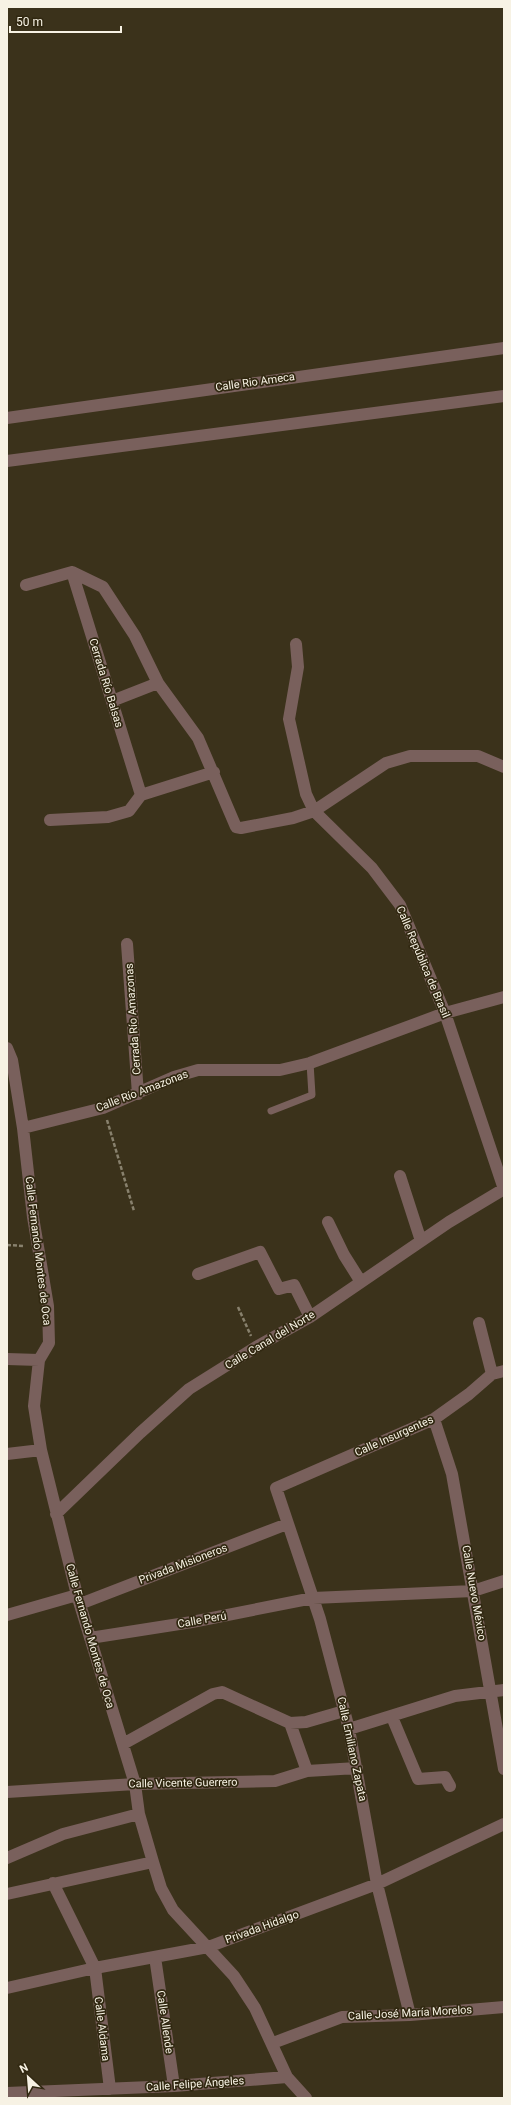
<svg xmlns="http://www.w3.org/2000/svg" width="511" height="2105" viewBox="0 0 511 2105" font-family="Roboto,sans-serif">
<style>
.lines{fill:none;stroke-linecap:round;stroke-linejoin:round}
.path{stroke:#88816d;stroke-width:2.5;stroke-dasharray:4 2;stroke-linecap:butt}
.lane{stroke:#79605c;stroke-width:7}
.street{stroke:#79605c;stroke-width:12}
.labels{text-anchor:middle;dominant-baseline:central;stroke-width:3.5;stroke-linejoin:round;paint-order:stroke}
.street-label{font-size:11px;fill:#f7f2e4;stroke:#312811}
</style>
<rect width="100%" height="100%" fill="#3b321b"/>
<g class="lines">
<!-- path -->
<path class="path" d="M107,1120L134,1211
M7,1245L24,1246
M238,1307L251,1336"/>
<!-- lane -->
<path class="lane" d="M271,1111L312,1095L310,1063"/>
<!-- street -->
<path class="street" d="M7,418L504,348
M7,461L504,396
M72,572L141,795
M26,585L72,572L103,587L135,636L158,683L198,738L236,827L241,828L293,818L314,811L386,763L410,756H478L504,767
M296,644L298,667L289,719L306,794L314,811L372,868L400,905L445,1013L504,1189
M112,701L158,683
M50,820L108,817L129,811L141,795L214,772
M127,944L138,1094
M7,1048L12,1060L23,1128L33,1217L48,1306L49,1343L39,1360L34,1406L41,1450L77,1595L135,1784L139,1814L153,1862L161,1888L173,1910L234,1976L255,2008L287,2077L306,2098
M23,1128L103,1108L174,1077L198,1070H280L310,1063L445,1013L504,997
M400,1176L421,1241
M328,1222L344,1255L361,1282
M198,1274L260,1252L279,1289L294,1285L310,1317
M479,1323L492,1374
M7,1359L39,1360
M434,1419L452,1474L504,1769
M7,1454L41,1450
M56,1514L140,1433L189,1389L256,1347L310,1317L449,1222L504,1189
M80,1604L287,1524
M7,1615L77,1595
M90,1638L192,1622L313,1598L473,1591L504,1581
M392,1717L418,1779L445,1777L450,1786
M290,1723L307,1771
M349,1729L455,1696L504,1690
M123,1744L213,1694L222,1692L290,1723L306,1722L344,1711
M7,1792L135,1784L275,1781L307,1771L357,1768
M7,1858L63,1834L139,1814
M53,1883L95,1968L110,2089
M7,1894L153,1862
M155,1957L174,2086
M7,1988L95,1968L208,1947L377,1884L504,1824
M410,2015L377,1884L349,1729L320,1619L276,1488L434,1419L469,1394L492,1374L504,1371
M273,2043L342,2017L410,2015L504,2007
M7,2093L174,2086L287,2077"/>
</g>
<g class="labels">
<!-- street labels -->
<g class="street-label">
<text transform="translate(255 382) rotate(-8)">Calle Rio Ameca</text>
<text transform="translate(106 683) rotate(73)">Cerrada Río Balsas</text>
<text transform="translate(423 962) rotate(67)">Calle República de Brasil</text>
<text transform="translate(133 1019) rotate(-94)">Cerrada Río Amazonas</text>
<text transform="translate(142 1091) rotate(-21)">Calle Río Amazonas</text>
<text transform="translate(38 1251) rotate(83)">Calle Fernando Montes de Oca</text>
<text transform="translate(270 1340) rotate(-31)">Calle Canal del Norte</text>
<text transform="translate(394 1436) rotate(-24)">Calle Insurgentes</text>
<text transform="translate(183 1564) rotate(-21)">Privada Misioneros</text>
<text transform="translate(474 1593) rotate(80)">Calle Nuevo México</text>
<text transform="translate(202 1620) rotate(-10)">Calle Perú</text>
<text transform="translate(90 1636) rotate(74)">Calle Fernando Montes de Oca</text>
<text transform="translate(352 1749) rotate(78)">Calle Emiliano Zapata</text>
<text transform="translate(183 1783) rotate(-1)">Calle Vicente Guerrero</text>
<text transform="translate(262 1927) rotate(-20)">Privada Hidalgo</text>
<text transform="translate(410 2013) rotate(-3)">Calle José María Morelos</text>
<text transform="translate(165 2022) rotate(82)">Calle Allende</text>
<text transform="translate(102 2029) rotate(83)">Calle Aldama</text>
<text transform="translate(195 2084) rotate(-4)">Calle Felipe Ángeles</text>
</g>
</g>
<!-- border -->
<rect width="511" height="2105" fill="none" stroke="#f7f2e4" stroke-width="16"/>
<!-- north arrow -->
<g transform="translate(28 2077) rotate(334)" stroke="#312811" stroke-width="3" paint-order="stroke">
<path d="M0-3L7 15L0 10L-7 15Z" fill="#f7f2e4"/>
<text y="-6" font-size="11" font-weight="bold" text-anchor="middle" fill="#f7f2e4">N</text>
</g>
<!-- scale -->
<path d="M10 26v6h111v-6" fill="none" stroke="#f7f2e4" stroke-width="2"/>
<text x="16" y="26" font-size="12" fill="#f7f2e4" stroke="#312811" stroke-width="3" paint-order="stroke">50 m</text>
</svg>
